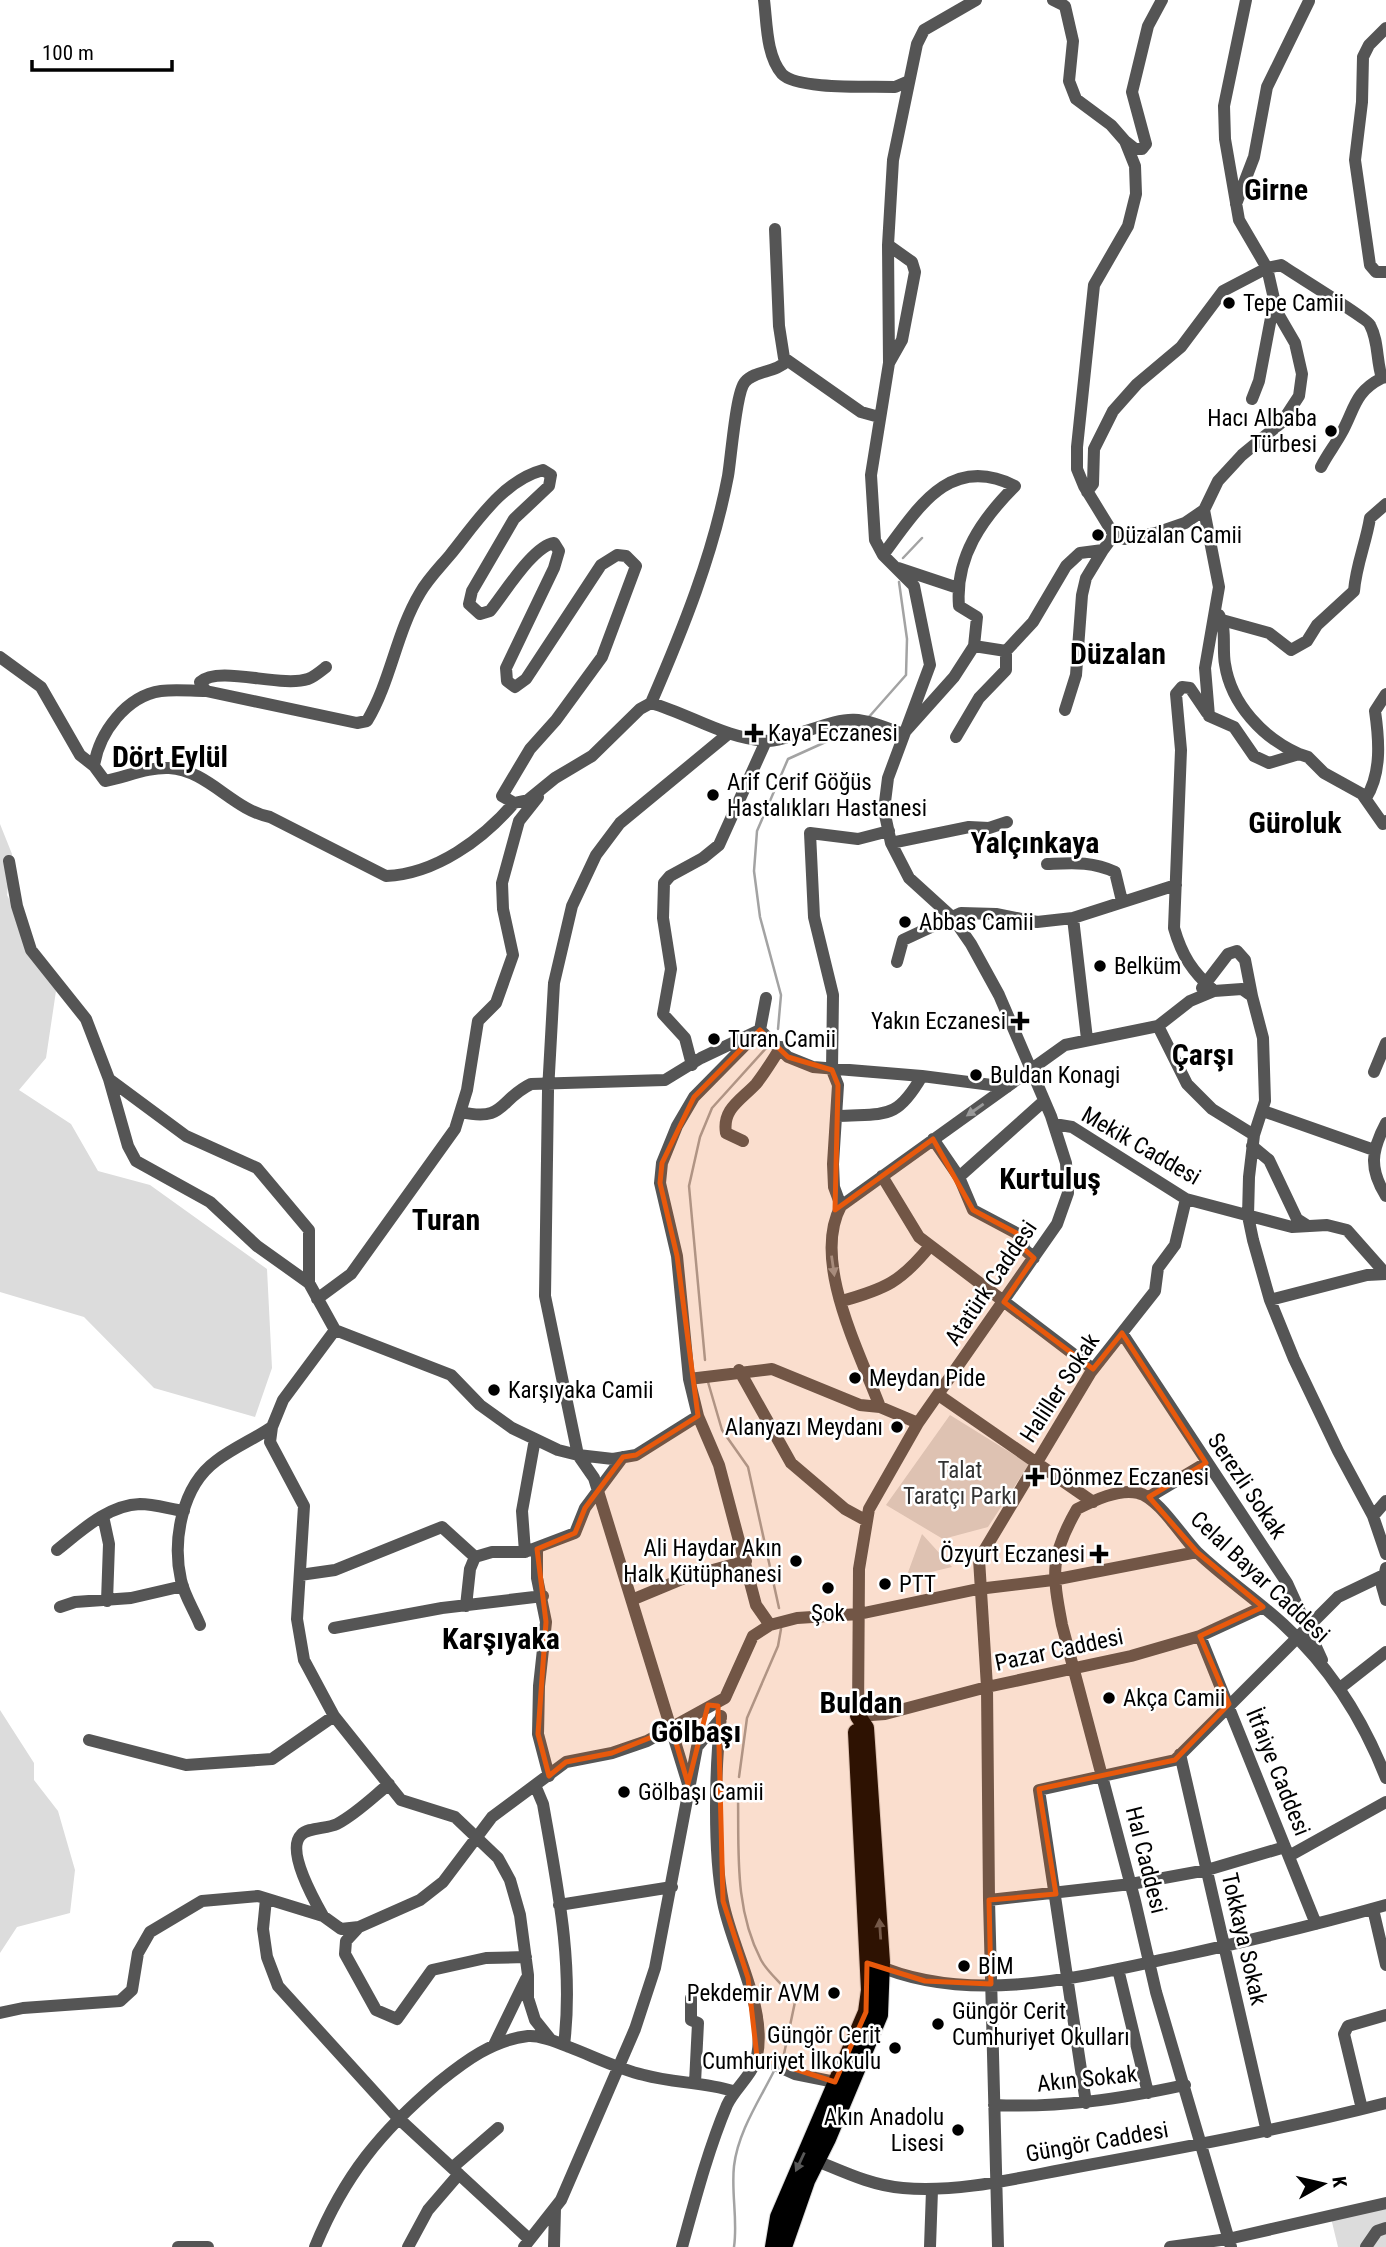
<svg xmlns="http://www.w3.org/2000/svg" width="1386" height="2247" viewBox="0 0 1386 2247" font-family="'Roboto Condensed',sans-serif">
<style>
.green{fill:#dcdcdc}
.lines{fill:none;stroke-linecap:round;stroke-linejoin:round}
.stream{stroke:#a3a3a3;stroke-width:2.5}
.major-casing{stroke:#dbdbdb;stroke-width:18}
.minor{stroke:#555;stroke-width:12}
.major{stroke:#000;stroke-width:16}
.oneway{fill:#999}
.oneway2{fill:#595959}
.marked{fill:#e8590c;fill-opacity:0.2;stroke:#e8590c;stroke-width:5;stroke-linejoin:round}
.poi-dot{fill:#000;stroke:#fff;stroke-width:2.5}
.labels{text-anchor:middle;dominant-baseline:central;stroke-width:5;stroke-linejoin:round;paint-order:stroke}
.poi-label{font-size:23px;fill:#000;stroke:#fff;text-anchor:start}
.street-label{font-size:23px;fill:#000;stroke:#fff}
.park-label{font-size:23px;fill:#333;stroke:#fff}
.district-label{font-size:30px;font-weight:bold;fill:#000;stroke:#fff}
</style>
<rect width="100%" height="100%" fill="#fff"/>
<!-- green -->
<path class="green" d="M0,824L12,854L7,895L56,991L46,1058L19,1090L71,1124L98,1171L150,1185L267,1269L272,1368L255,1417L154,1388L84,1317L0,1292Z
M950,1415L1029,1464L988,1527L943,1539L886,1505Z
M922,1534L952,1567L906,1578Z
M0,1710L34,1763V1780L58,1811L75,1870L70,1913L17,1927L0,1953Z
M1386,2208V2247H1338L1331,2218Z"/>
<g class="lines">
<!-- stream -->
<path class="stream" d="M903,558L922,538
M868,718L906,675L907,639L899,582
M778,1029L781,995L760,917L754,871L757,831L788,759L861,726
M705,1360L689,1186L700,1137L712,1108L768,1046
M708,1382L722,1430L748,1467L779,1608
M739,1777L747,1718L778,1646L781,1629
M738,1795C739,1851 734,1908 761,1960C769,1975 786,1986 795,2002L784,2054
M734,2247C738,2220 731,2193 734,2166C738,2132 759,2101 774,2071"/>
<!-- major casing -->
<g class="major-casing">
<path id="major" d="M773,2247L778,2217L866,2012L869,1990L856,1732
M784,2247L807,2181L828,2139L880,2015L882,1962L866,1728L858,1716"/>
</g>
<!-- minor -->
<path class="minor" d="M764,0C767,23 766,55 782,74C797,90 871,86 895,87L909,81
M976,0L924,30L917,44L893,160L888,245L889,363L871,475L875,540L883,555L914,586L930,665L888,778L884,810L891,843L909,878L953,918L971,944L999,995L1051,1116L1066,1163L1068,1193L1057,1224L918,1423L869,1509L859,1569L858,1716L885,1714L987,1687L1131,1656L1200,1636L1263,1607
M1053,0L1065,6L1073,41L1069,81L1076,99L1111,125L1125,141L1135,166L1136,194L1128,226L1094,285L1077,447V469L1084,486L1114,535L1124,539L1156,533L1185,523L1204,510L1218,481L1242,455L1282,422L1299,396L1302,374L1295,343L1277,312L1267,268L1239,220L1225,139L1224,106L1246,0
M1386,28L1369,45L1363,57L1362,102L1355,160L1370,265L1376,272H1386
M1125,141L1135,149H1142L1146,144L1132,92L1148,26L1162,0
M1236,204L1254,157L1267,87L1309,1
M775,229L779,326L784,358L861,412L879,417
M888,245L912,262L915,272L902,340L889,363
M1252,399L1259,381L1274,302
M1321,467C1327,455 1335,445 1341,434C1355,409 1354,392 1382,378
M1087,492L1093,484L1094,449L1113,411L1137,384L1181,347L1223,291L1267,268L1281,265C1294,274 1368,319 1370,325C1379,342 1376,360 1382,378L1386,377
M1204,510L1219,587L1205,668L1209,716L1234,727L1254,756L1269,763L1299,754L1308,757L1324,773L1362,794L1383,824L1386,821
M883,555C918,508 950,453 1015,486C982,519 955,557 959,606L977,617L974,646
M898,568L958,588
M1219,615C1227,629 1222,648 1225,664C1231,704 1263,738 1299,754
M1222,620L1269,633L1291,650L1307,641L1317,625L1354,591C1356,565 1366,543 1370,518L1386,504
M0,657L41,687L80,755L94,766
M326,667C321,671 314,677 308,679C280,688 220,665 200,682L206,691L357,723L367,721C391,681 396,633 420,593C428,579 440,567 450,555C476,523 502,481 543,470L551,475L549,486L514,519L472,591L469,604L480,614L490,611C504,594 533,546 554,543L559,551L554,568L506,668L507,681L515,687L526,679L601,565L617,555L626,556L636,566L602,657L556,720L530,749L502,796L514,803L528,800L555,778L592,756L640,709L651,703C692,715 725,739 769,741C779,741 790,736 800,733C852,716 852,714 903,734L954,677L974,646L1006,651L1033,622L1066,566L1080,553L1103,550L1114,535
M206,691C191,691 176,689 161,691C126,696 99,733 94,766L105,781C126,777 148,767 169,768C208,770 233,810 270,817L386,876C436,874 483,839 514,803
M651,703C683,629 713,555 728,476C731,459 736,391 745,382C755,370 776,373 787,361
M1065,710L1076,675L1082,595L1086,578L1103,550
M1207,713L1190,688L1182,687L1176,694L1181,750L1174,928C1182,956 1192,971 1214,991
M956,737L979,698L1006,670V651
M1366,798C1382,773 1379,739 1375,711L1386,694
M891,843L969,827L989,828L1007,822
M9,861L17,906L31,950L86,1019L109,1079L128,1146L136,1161L210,1202L257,1246L309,1283L335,1330L451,1375L480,1405L512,1428L558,1450L578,1455L613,1459L636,1455L698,1416
M1047,864C1072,863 1092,861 1115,872L1122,901
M1073,918L1087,1039
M897,962L903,940L961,913L996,914L1037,922L1073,918L1176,885
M1202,988L1228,954L1237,951L1245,960L1252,996
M766,998L760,1030L694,1097L677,1126L662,1163L660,1183L677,1256L689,1379L698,1416L719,1465L756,1605L770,1625
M1158,1026L1187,1084L1212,1109L1254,1135
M692,1065L685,1038L663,1014L671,969L663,918L664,883L670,876L703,858L719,845L766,741
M1374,1072L1386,1043
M109,1079L186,1136L257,1168L309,1230V1283
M1263,1111L1374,1150
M461,1112C506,1122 498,1100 531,1084L665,1080L701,1058L760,1030L788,1057L813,1067L922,1076L1007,1087
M837,1116C886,1113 896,1121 922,1076
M1386,1123C1371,1151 1369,1169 1386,1196
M1054,1124L1072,1127L1186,1199L1292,1227L1327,1225L1347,1230L1386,1274
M933,1139L959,1177L973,1210L1022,1236L1024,1249L1034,1258
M743,1141L726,1133C722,1109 741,1100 756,1084C765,1073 773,1059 781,1047
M1252,1146L1269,1160L1297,1219L1308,1226
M882,1176L919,1237L1093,1369
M959,1177L1044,1101
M841,1206L834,1187L833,1164L838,1085L832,1070L833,995L814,917L810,833L858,839L889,831
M317,1299L351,1274L455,1129L467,1090L478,1021L496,1003L513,955L503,909L502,883L519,821L538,797
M1270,1300L1367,1275L1386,1274
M842,1301C885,1289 901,1282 930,1246
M335,1330L283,1400L272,1427L270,1442L304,1506L297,1619L304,1660L334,1716L401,1800L455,1817L498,1858L510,1880L520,1915L528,1975V1998L535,2020L551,2040
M1122,1333L1287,1583L1322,1660
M739,1370L791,1463L845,1509L867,1521
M689,1379L772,1369L860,1405L880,1407
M940,1396L1093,1502
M918,1423L880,1407C860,1353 811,1261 841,1206L1065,1045L1158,1026L1190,1001L1214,991L1242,989L1252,996L1263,1038L1265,1101L1254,1135L1249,1177L1248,1216L1253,1240L1270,1300L1294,1359L1338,1451L1373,1516L1386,1554
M1149,1497L1206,1463
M103,1516L109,1544L107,1601
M1373,1516L1386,1501
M537,1549V1578L546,1622L539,1686L538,1734L549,1776
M57,1550C81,1531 108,1505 140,1504C154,1504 170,1509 184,1511
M525,1552L522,1511L535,1439
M1386,1568L1382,1586L1386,1600
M300,1575L335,1570L442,1527L475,1557
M634,1599L687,1577L746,1561
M466,1606L470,1569L475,1557L492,1552H525L575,1533L585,1508L623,1457
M60,1607L75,1602L131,1598L183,1586
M200,1625C194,1610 184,1595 181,1580C172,1540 182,1486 216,1461C233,1448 254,1439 272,1427
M334,1628L442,1608L543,1596
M1200,1636L1316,1924
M1340,1688L1386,1652
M89,1740L186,1765L272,1759L334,1716
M1180,1754L1267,2132
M688,1784L594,1478L578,1455L545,1296L548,1091L554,983L572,906L596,855L620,823L728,734
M535,1785L543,1804C557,1884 574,1964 564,2045
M1289,1856L1386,1802
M266,1899L263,1929L267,1957L278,1986L397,2117L529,2239
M989,1900L1131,1884L1207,1870L1285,1847
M559,1905L672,1887
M1373,1909L1386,1965
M323,1916C314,1900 286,1850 301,1835C308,1827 327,1829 337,1824C356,1814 372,1798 389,1784
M359,1927L346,1941L345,1954L376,2010L397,2019L432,1970L486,1958L526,1957
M874,1964C970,2007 1086,1976 1184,1955C1252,1940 1319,1924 1386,1905
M1118,1969L1148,2093
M691,1998V2020L698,2023L695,2083
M0,2013L23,2008L120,2001L132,1990L138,1953L150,1932L202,1901L258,1896L323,1916L341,1929L359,1927L420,1900L443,1882L492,1817L566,1762L612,1753L647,1741L725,1698L753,1636L770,1625L797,1618L859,1614L978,1589L1053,1580L1197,1552
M494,2045L526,1979
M757,2057L795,2074L835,2082
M1086,2103L1039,1790L1175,1760L1338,1597L1384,1575
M994,2105C1060,2108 1120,2099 1185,2085
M1362,2109L1344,2034L1348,2026L1386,2015
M817,2161C844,2172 873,2186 903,2188C961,2193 1021,2177 1077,2167C1181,2148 1284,2129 1386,2103
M453,2167L498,2128
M178,2247H208
M315,2247C344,2176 381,2131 439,2082C465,2061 493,2040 528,2036C541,2035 557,2042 569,2047C593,2056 618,2069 644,2075C673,2083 704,2082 733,2091
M408,2247L428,2210L459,2174
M524,2247L561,2200L635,2029L655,1968L697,1747L721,1718
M554,2247L555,2208
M682,2247C695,2200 708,2150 727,2105C735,2088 753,2075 757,2056C767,2007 732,1949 723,1902C713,1852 715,1767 721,1716
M930,2247L932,2190
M998,2247L989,1900L987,1687L979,1559L1091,1372L1155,1291L1158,1268L1175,1245L1186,1199
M1170,2247L1228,2239L1386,2203
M1231,2247L1156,1992L1135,1901L1062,1625C1052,1573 1050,1556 1077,1509C1093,1501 1119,1488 1138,1493C1158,1497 1182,1537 1197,1552C1224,1578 1256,1599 1283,1624C1330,1667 1363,1719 1386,1778
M1366,2247L1377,2231L1386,2228"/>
<!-- major -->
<use href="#major" class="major"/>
</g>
<!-- one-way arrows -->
<defs><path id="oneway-solid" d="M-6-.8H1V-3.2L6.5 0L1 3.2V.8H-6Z" transform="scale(1.75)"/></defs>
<g class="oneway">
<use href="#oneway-solid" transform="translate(975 1110) rotate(145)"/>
<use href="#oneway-solid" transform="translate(833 1266) rotate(82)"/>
</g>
<g class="oneway2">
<use href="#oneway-solid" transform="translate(880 1929) rotate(-94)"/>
<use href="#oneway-solid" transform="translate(800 2162) rotate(115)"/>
</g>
<!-- marked area -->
<path class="marked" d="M760,1030L788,1057L832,1070L838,1085L835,1210L933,1139L973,1210L1022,1236L1024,1249L1034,1258L1004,1302L1093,1369L1122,1333L1206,1463L1149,1497L1197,1552L1263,1607L1200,1636L1229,1704L1175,1760L1039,1789L1056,1894L989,1900L991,1984L925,1981L867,1963L866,2012L835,2082L757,2057L748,1978L723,1901L718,1706L708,1705L688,1784L672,1729L612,1753L566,1762L549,1776L538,1734L546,1622L537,1549L575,1533L585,1508L623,1457L636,1455L698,1416L677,1256L660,1183L662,1163L694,1097Z"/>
<!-- markers -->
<g class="poi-dot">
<circle cx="1229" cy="303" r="7"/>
<circle cx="1331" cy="431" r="7"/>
<circle cx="1098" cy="535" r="7"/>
<path d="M750.5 722.5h7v7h7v7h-7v7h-7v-7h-7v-7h7z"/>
<circle cx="713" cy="795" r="7"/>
<circle cx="905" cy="922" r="7"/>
<circle cx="1100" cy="966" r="7"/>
<path d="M1016.5 1010.5h7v7h7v7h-7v7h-7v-7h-7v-7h7z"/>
<circle cx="714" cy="1039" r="7"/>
<circle cx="976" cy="1075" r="7"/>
<circle cx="855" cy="1378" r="7"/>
<circle cx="494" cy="1390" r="7"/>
<circle cx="897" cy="1427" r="7"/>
<path d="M1031.5 1466.5h7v7h7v7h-7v7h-7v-7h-7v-7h7z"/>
<path d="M1095.5 1543.5h7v7h7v7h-7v7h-7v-7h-7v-7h7z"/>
<circle cx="796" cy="1561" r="7"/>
<circle cx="885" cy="1584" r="7"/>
<circle cx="828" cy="1588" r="7"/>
<circle cx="1109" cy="1698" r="7"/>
<circle cx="624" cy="1792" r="7"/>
<circle cx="964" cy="1966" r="7"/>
<circle cx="834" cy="1993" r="7"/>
<circle cx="938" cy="2024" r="7"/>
<circle cx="895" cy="2048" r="7"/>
<circle cx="958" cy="2130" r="7"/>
</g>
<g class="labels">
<!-- poi labels -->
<g class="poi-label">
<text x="1243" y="303">Tepe Camii</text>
<text x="1317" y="418" text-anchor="end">Hacı Albaba<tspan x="1317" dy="26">Türbesi</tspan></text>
<text x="1112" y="535">Düzalan Camii</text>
<text x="768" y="733">Kaya Eczanesi</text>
<text x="727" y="782">Arif Cerif Göğüs<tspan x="727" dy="26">Hastalıkları Hastanesi</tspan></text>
<text x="919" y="922">Abbas Camii</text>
<text x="1114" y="966">Belküm</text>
<text x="1006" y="1021" text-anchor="end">Yakın Eczanesi</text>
<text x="728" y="1039">Turan Camii</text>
<text x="990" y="1075">Buldan Konagi</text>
<text x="869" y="1378">Meydan Pide</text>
<text x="508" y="1390">Karşıyaka Camii</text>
<text x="883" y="1427" text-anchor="end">Alanyazı Meydanı</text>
<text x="1049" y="1477">Dönmez Eczanesi</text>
<text x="782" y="1548" text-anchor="end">Ali Haydar Akın<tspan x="782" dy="26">Halk Kütüphanesi</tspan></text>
<text x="1085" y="1554" text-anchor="end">Özyurt Eczanesi</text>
<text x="899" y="1584">PTT</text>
<text x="828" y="1613" text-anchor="middle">Şok</text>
<text x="1123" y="1698">Akça Camii</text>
<text x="638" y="1792">Gölbaşı Camii</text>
<text x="978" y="1966">BİM</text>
<text x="820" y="1993" text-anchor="end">Pekdemir AVM</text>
<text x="952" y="2011">Güngör Cerit<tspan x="952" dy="26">Cumhuriyet Okulları</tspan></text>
<text x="881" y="2035" text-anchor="end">Güngör Cerit<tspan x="881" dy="26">Cumhuriyet İlkokulu</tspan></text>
<text x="944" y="2117" text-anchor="end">Akın Anadolu<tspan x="944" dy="26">Lisesi</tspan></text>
</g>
<!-- street labels -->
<g class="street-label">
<text transform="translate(1141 1146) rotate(30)">Mekik Caddesi</text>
<text transform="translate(991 1283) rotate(-56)">Atatürk Caddesi</text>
<text transform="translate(1060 1388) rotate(-57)">Haliller Sokak</text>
<text transform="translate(1247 1486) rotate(56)">Serezli Sokak</text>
<text transform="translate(1260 1577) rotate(43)">Celal Bayar Caddesi</text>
<text transform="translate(1059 1650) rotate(-12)">Pazar Caddesi</text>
<text transform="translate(1278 1772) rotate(68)">İtfaiye Caddesi</text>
<text transform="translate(1146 1860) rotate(76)">Hal Caddesi</text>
<text transform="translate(1244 1939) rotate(77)">Tokkaya Sokak</text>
<text transform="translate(1087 2079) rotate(-6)">Akın Sokak</text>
<text transform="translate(1097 2142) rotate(-10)">Güngör Caddesi</text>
</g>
<!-- park labels -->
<g class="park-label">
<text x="960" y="1470">Talat<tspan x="960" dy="26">Taratçı Parkı</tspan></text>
</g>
<!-- district labels -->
<g class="district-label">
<text x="1276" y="189">Girne</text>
<text x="1118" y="653">Düzalan</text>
<text x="170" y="756">Dört Eylül</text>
<text x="1295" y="822">Güroluk</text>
<text x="1035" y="842">Yalçınkaya</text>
<text x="1203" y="1054">Çarşı</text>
<text x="1050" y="1178">Kurtuluş</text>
<text x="446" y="1219">Turan</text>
<text x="501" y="1638">Karşıyaka</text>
<text x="861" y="1702">Buldan</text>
<text x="696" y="1731">Gölbaşı</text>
</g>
</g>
<!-- north arrow -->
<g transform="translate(1323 2184) rotate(82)" stroke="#ffffff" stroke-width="5" paint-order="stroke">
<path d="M0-5L12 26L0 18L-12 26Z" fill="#000000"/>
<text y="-10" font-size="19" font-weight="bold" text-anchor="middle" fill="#000000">K</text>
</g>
<!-- scale -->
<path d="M32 60v10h140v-10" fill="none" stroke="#000000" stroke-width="3.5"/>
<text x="42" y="60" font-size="21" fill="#000000" stroke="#ffffff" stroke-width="5" paint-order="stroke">100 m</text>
</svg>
